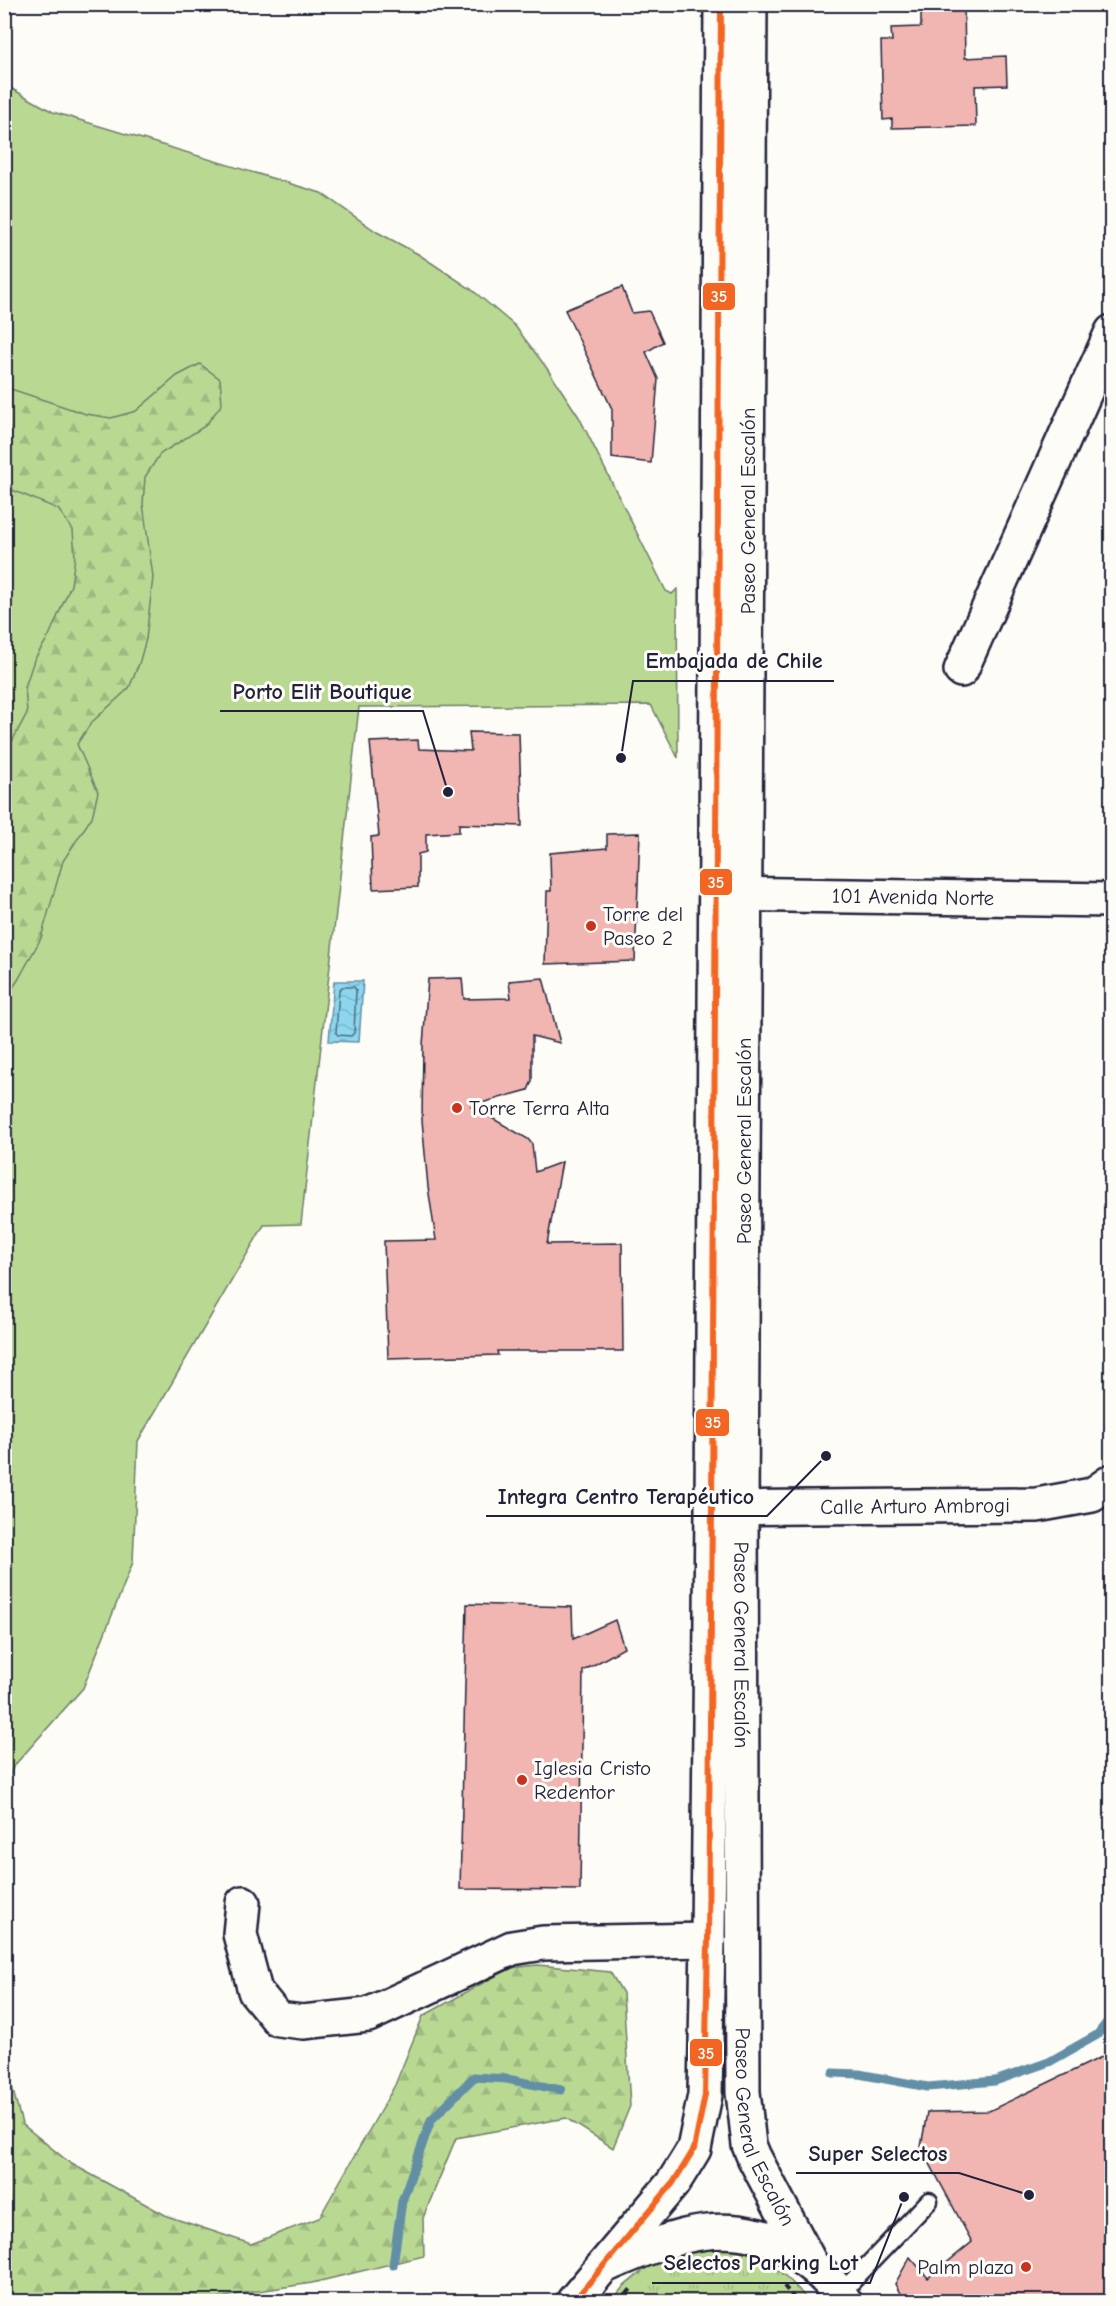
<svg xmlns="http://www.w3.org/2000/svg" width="1116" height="2306" viewBox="0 0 1116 2306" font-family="'Comic Neue',sans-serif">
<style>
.grass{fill:#b9d993;stroke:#6e7e67;stroke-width:1.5}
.forest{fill:url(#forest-firs);stroke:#6e7e67;stroke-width:1.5}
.park{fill:url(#park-tufts);stroke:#6e7e67;stroke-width:1.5}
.water{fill:url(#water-waves);stroke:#628fa6;stroke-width:1.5}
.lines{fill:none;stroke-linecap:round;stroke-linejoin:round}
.shore{stroke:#4c6a82;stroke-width:1.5}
.stream{stroke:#628fa6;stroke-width:9}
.building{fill:#f1b6b1;stroke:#22223b;stroke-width:1.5}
.lane-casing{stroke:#22223b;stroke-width:21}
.street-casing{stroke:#22223b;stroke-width:38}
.secondary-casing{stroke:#22223b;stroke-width:38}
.path{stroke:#22223b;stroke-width:4;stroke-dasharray:6 4.5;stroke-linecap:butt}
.lane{stroke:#fdfcf7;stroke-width:16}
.street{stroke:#fdfcf7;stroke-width:33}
.secondary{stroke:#fdfcf7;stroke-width:33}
.bus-1-casing{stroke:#fdfcf7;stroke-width:10}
.bus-1{stroke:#f26522;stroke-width:6}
.poi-dot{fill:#c8321e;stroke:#fdfcf7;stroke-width:2}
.labels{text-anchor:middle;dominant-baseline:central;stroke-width:6;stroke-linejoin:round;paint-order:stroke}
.street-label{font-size:21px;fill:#22223b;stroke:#fdfcf7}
.poi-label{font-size:21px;fill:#22223b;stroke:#fdfcf7;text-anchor:start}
.leader{fill:none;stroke:#22223b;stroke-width:2}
.callout-dot{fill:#22223b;stroke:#fdfcf7;stroke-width:2}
.callout-label{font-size:22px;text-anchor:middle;font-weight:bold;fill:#22223b;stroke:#fdfcf7;stroke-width:6;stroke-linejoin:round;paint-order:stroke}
.line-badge{stroke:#fdfcf7;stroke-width:2}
.badge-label{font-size:16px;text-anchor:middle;font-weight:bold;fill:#fff}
</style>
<defs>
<pattern id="forest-firs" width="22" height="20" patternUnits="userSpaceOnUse" patternTransform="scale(1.5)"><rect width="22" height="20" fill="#b9d993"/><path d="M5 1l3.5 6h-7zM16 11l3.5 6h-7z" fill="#9fba80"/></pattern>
<pattern id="park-tufts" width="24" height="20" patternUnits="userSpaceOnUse" patternTransform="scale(1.5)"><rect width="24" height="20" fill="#b9d993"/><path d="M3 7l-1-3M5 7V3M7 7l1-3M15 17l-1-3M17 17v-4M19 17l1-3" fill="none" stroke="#9fba80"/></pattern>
<pattern id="water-waves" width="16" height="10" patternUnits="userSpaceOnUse" patternTransform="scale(1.5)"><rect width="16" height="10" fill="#8cd7ed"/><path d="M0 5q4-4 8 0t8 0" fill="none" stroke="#78b8cc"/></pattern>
</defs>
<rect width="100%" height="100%" fill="#fdfcf7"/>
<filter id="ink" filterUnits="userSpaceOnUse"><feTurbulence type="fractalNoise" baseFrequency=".0167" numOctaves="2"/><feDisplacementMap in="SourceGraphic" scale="12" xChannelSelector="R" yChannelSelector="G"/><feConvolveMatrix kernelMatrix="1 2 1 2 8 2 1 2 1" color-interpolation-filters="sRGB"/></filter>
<g filter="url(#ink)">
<!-- grass -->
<path class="grass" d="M5,85L53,112L321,193L377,232L418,254L471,289L515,326L546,367L579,417L666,591L672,594L677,589L678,758L651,705L359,707L301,1224L264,1225L138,1441L133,1562L83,1688L13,1767L5,1791Z"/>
<!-- forest -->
<path class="forest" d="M200,364L220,379L222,404L205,426L160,454L145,477L143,504L153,577L146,639L139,664L129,688L91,723L77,744L98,792L92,817L63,861L41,938L18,980L5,999V755L27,713L25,687L34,660L49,636L71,585L75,557L73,530L58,509L5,487V387L86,414L111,418L136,411L177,376Z
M538,1965L610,1972L623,1993L630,2106L613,2148L566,2118L456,2138L423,2218L424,2256L312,2283L238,2294L210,2301H170L131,2295L116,2301H5V2061L22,2124L70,2163L167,2216L251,2244L319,2218L395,2085L423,2016L510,1968Z"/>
<!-- park -->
<path class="park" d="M689,2246C701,2246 716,2244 727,2247C761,2254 788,2274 808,2301L611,2302L623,2287L658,2258Z"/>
<!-- water -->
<path class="water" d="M334,981H363L359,1042L329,1041Z"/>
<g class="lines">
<!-- shore -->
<path class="shore" d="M342,987H354L356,990L354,1033L351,1036L338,1035L336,1033L339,990Z"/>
<!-- stream -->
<path class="stream" d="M833,2073L859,2074L928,2087L995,2081L1049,2062L1097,2035L1112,2016
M393,2265L402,2201L431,2120L474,2077L507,2079L561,2090"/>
</g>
<!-- building -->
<path class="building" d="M964,7L965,58L1006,56L1007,85L975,86L976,126L892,128V119L883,120L881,41H892L891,28L921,27V8Z
M622,287L632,313L649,311L663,342L646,352L658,379L651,463L612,458V409L565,310Z
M469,732L519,733L522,826L459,824V832L426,834V852L418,854V887L373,889L371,837L379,836L370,742L418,740L419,749L471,751Z
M640,833L635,961L545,964L547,891H551L550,853L607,848V834Z
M462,978L464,999L511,998L509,981L543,978L560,1043L532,1036V1081L528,1090L471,1106L528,1139L532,1144L535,1172L562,1162L547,1244L622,1243L623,1351H497L498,1355L388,1358L384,1241L436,1240L428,1187L422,1120L423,1045L428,979Z
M467,1604L572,1607L573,1639L615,1620L624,1648L583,1671L580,1890L460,1889Z
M1112,2052V2301H900L903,2299L895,2284L910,2257L928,2278L972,2242L921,2147L927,2112L989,2111Z"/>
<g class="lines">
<!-- lane casing -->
<g class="lane-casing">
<path id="lane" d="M840,2294L929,2201"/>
</g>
<!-- street casing -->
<g class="street-casing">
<g id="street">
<path d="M961,670L1112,332"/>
<path id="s1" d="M717,894L1112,900"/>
<path id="s2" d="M714,1508L1037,1505L1092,1495L1112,1481"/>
<path d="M243,1903L240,1934L255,1991L278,2019L303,2022L368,2015L512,1948L543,1943L708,1940"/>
</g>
</g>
<!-- secondary casing -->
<g class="secondary-casing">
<g id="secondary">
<path id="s3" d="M750,4L741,1508L743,2092L749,2145L754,2157L810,2263"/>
<path d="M609,2264C656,2244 703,2222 754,2235C762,2237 770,2238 776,2241C783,2245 789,2250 796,2254C815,2267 832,2281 845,2302"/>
<path d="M573,2302L673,2183L688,2159L694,2149L705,2095L708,1940L712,1508L721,4"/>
</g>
</g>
<!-- path -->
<path class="path" d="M784,2286L797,2302
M620,2302L631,2289"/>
<!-- lane -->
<use href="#lane" class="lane"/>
<!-- street -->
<use href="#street" class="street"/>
<!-- secondary -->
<use href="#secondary" class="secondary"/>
<!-- bus-1 casing -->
<g class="bus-1-casing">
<path id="bus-1" d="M573,2302L673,2183L688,2159L694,2149L705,2095L708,1940L712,1508L721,4"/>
</g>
<!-- bus-1 -->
<use href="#bus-1" class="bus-1"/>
</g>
</g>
<!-- markers -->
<g class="poi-dot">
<circle cx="591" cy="926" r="6"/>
<circle cx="457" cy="1108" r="6"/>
<circle cx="522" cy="1780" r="6"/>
<circle cx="1026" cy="2267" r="6"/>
</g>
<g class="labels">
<!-- street labels -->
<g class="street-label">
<text transform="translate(748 511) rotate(-90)">Paseo General Escalón</text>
<text stroke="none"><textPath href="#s1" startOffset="196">101 Avenida Norte</textPath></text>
<text transform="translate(744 1141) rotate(-90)">Paseo General Escalón</text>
<text stroke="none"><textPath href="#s2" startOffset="201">Calle Arturo Ambrogi</textPath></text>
<text stroke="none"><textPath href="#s3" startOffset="1641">Paseo General Escalón</textPath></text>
<text stroke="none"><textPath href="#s3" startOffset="2127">Paseo General Escalón</textPath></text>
</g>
<!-- poi labels -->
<g class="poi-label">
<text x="603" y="914">Torre del<tspan x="603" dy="24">Paseo 2</tspan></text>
<text x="469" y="1108">Torre Terra Alta</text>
<text x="534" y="1768">Iglesia Cristo<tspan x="534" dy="24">Redentor</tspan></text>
<text x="1014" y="2267" text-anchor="end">Palm plaza</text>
</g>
</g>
<!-- callouts -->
<path class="leader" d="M621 758L633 681H834M448 792L423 711H220M826 1456L767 1516H486M1029 2195L959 2173H796M904 2197L870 2283H652"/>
<g class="callout-dot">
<circle cx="621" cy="758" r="6"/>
<circle cx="448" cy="792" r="6"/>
<circle cx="826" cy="1456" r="6"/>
<circle cx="1029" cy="2195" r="6"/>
<circle cx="904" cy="2197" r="6"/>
</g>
<g class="callout-label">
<text x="734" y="668">Embajada de Chile</text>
<text x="322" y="699">Porto Elit Boutique</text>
<text x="626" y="1504">Integra Centro Terapéutico</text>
<text x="878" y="2161">Super Selectos</text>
<text x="761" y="2270">Selectos Parking Lot</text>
</g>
<g class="line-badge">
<rect x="702" y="282" width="34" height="29" rx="6" fill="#f26522"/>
<rect x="699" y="868" width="34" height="28" rx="6" fill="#f26522"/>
<rect x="695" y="1408" width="35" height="29" rx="6" fill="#f26522"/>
<rect x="689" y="2038" width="34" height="29" rx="6" fill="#f26522"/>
</g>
<g class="badge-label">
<text x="719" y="302">35</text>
<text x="716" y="888">35</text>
<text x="713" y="1428">35</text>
<text x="706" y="2059">35</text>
</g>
<!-- margin -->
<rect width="1116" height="2306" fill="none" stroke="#fdfcf7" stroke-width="24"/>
<rect x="12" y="12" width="1092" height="2282" fill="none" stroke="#22223b" stroke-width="2" filter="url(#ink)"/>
</svg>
